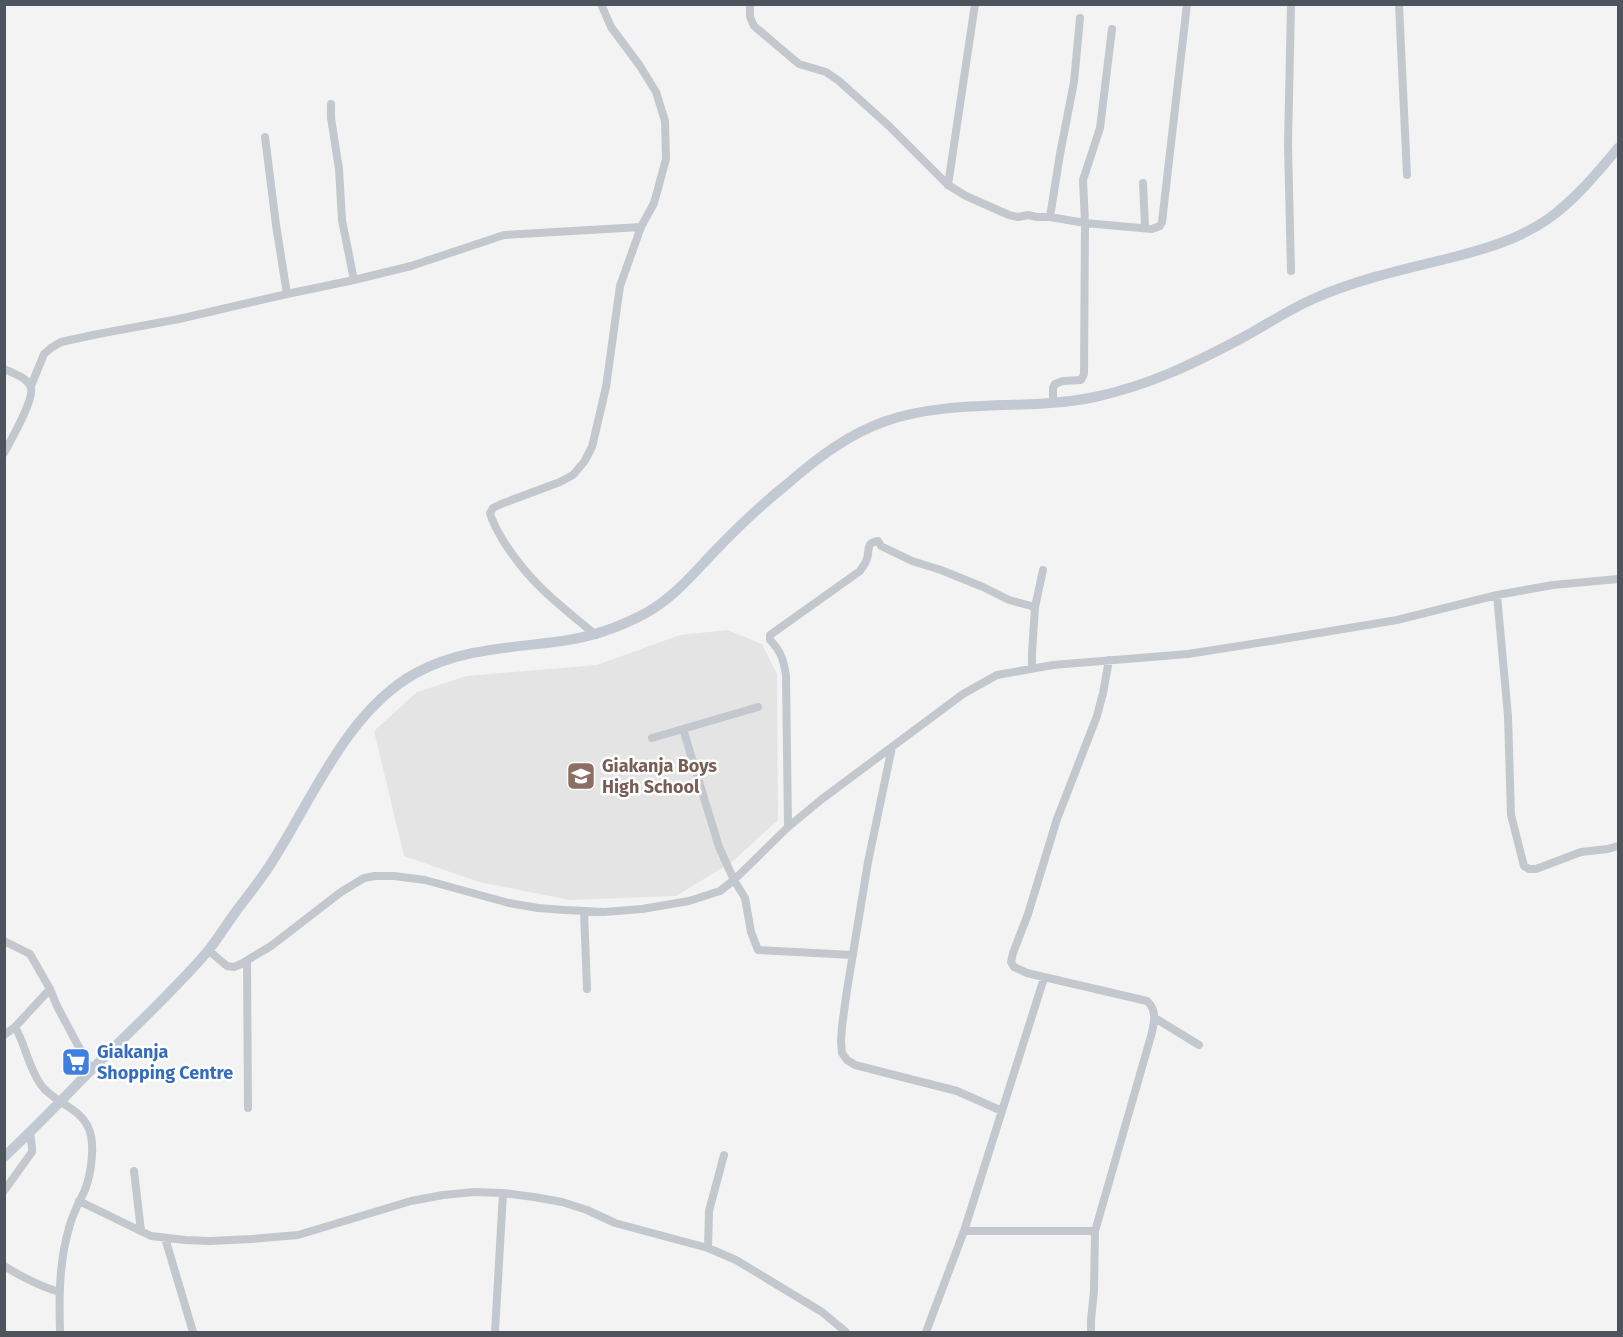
<svg xmlns="http://www.w3.org/2000/svg" width="1623" height="1337" viewBox="0 0 1623 1337" font-family="'Fira Sans',sans-serif">
<style>
.education{fill:#e5e4e4}
.lines{fill:none;stroke-linecap:round;stroke-linejoin:round}
.minor{stroke:#c3c8cf;stroke-width:8}
.secondary{stroke:#c3c9d3;stroke-width:10}
.labels{text-anchor:middle;dominant-baseline:central;stroke-width:5;stroke-linejoin:round;paint-order:stroke}
.education-label{font-size:18px;font-weight:bold;fill:#785e54;stroke:#fff;text-anchor:start}
.shop-label{font-size:18px;font-weight:bold;fill:#366cbe;stroke:#fff;text-anchor:start}
</style>
<rect width="100%" height="100%" fill="#f4f3f3"/>
<!-- education -->
<path class="education" d="M727,630L762,644L777,674L778,820L732,862L676,896L570,900L479,882L404,856L374,731L417,692L467,676L597,665L680,635Z"/>
<g class="lines">
<!-- minor -->
<path class="minor" d="M750,4V17L754,26L799,64L826,72L839,81L889,126L948,185L966,196L1009,215L1018,217L1028,215L1037,217H1050L1085,223L1152,229L1160,226L1162,222L1187,4
M1399,4L1407,175
M331,104V118L339,169L342,220L354,280
M265,137L276,225L287,294
M1143,183L1145,227
M948,185L975,4
M1050,217L1060,154L1074,82L1080,18
M1291,271L1288,145L1291,4
M4,369C13,373 28,378 31,388C34,400 11,440 4,453
M31,386L44,354L51,348L61,342L98,334L179,319L287,294L354,280L411,266L504,235L641,227
M1053,403V388L1055,384L1063,381L1081,380L1084,374L1085,223L1083,180L1100,128L1112,29
M1497,595L1508,716L1511,815L1524,866L1529,869H1536L1581,852L1608,849L1618,846
M596,635C559,605 530,583 504,542C498,532 493,524 490,513L493,508L501,504L560,482L573,475L584,462L592,447L606,387L620,286L641,227L654,203L666,159L665,121L656,92L640,66L611,27L601,4
M1032,668V653L1035,607L1043,570
M683,729L719,847L734,880L745,898L751,932L758,950L853,955
M652,738L758,707
M892,747L868,862L847,990L842,1026L841,1041L842,1053L847,1060L855,1065L957,1091L1002,1111
M788,827L786,676C784,661 781,651 770,640V635L860,571C862,567 865,565 866,561C871,552 864,543 878,541L881,546L912,561L941,570L983,587L1009,600L1035,607
M584,911L587,989
M4,941L30,954L50,989L57,1006L91,1070
M208,950L227,966L234,967L241,964L271,946L341,892L364,878L375,876H394L425,880L509,903L538,908L565,910L604,912L642,909L689,901L720,891L734,880L788,827L822,799L963,694L997,675L1053,665L1188,654L1277,640L1397,620L1497,595L1553,585L1618,579
M247,962L248,1108
M50,989L15,1027C25,1043 28,1067 41,1085C53,1102 79,1107 88,1127C96,1143 91,1174 85,1190C79,1202 72,1215 69,1228C59,1262 59,1298 60,1332
M1155,1018L1199,1045
M4,1035L15,1027
M134,1171L141,1231
M4,1191L32,1152V1147L30,1133
M79,1201L151,1236L185,1240L209,1241L252,1239L298,1235L411,1201L443,1195L474,1192L503,1193L534,1197L562,1202L587,1210L615,1223L708,1248L736,1260L822,1312L846,1332
M964,1231H1095
M165,1238L193,1332
M708,1248L709,1211L724,1155
M4,1266C22,1277 39,1286 59,1292
M495,1332L503,1193
M926,1332L964,1231L1044,978
M1091,1332V1320L1094,1291L1095,1231L1151,1036C1154,1024 1158,1011 1147,1001L1027,973L1014,967L1011,962L1013,953L1028,914L1057,819L1097,716L1103,693L1109,660"/>
<!-- secondary -->
<path class="secondary" d="M4,1157C33,1130 61,1101 89,1072C129,1032 171,994 208,951C218,938 227,924 237,910C249,894 262,878 272,862C313,798 347,711 416,673C462,648 512,648 562,641C591,637 620,627 646,613C673,598 692,575 713,553C736,529 760,506 786,485C816,459 848,434 886,421C953,398 1027,411 1095,397C1150,385 1193,364 1242,338C1266,325 1288,310 1313,299C1355,280 1401,270 1446,259C1482,250 1518,240 1548,219C1575,200 1597,173 1618,148"/>
</g>
<!-- icons -->
<defs>
<g id="school-square" transform="scale(1.5)"><rect x="-9" y="-9" width="18" height="18" rx="4" fill="#8d6e63" stroke="#fff"/><path d="M0-5L7-2L0 1L-7-2ZM-4 1L0 2.5L4 1V4Q0 6-4 4Z" fill="#fff"/></g>
<g id="supermarket-square" transform="scale(1.5)"><rect x="-9" y="-9" width="18" height="18" rx="4" fill="#3f7fe0" stroke="#fff"/><path d="M-6-5.5h2.5l.6 2H6L4.5 2H-2.5L-4.4-4H-6ZM-1.5 3.2a1.3 1.3 0 1 0 .1 0ZM3 3.2a1.3 1.3 0 1 0 .1 0Z" fill="#fff"/></g>
</defs>
<g fill-rule="evenodd">
<use href="#school-square" x="581" y="776"/>
<use href="#supermarket-square" x="76" y="1062"/>
</g>
<g class="labels">
<!-- education labels -->
<g class="education-label">
<text x="602" y="766">Giakanja Boys<tspan x="602" dy="21">High School</tspan></text>
</g>
<!-- shop labels -->
<g class="shop-label">
<text x="97" y="1052">Giakanja<tspan x="97" dy="21">Shopping Centre</tspan></text>
</g>
</g>
<!-- border -->
<rect width="1623" height="1337" fill="none" stroke="#4d545e" stroke-width="12"/>
</svg>
